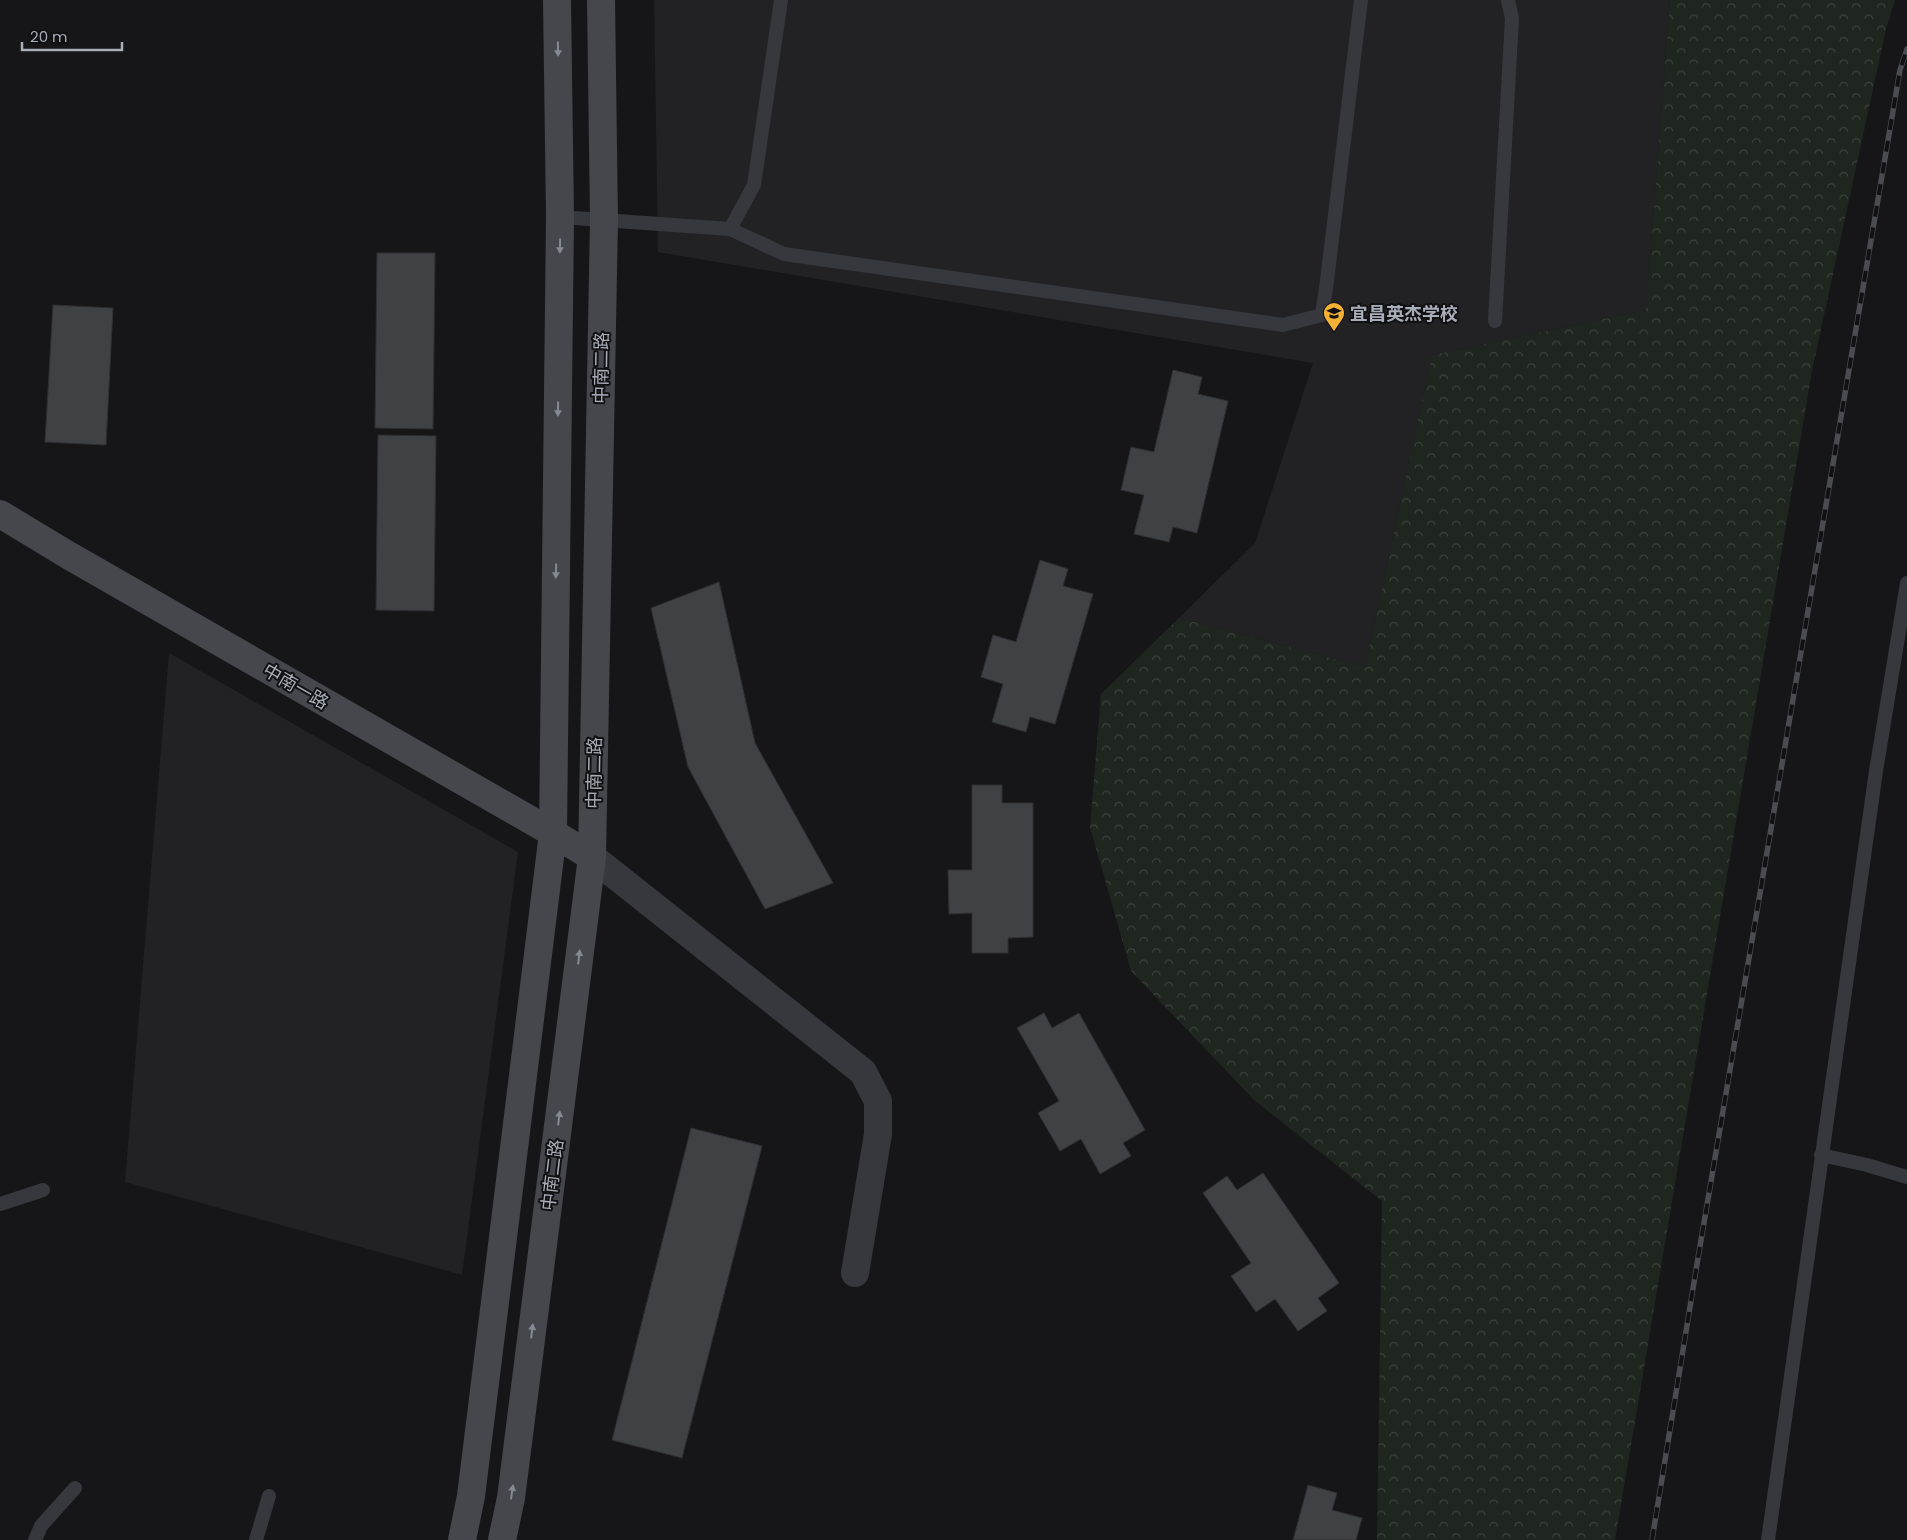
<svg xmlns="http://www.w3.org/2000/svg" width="1907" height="1540" viewBox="0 0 1907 1540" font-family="Poppins,'Noto Sans SC',sans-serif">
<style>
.built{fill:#222225}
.forest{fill:url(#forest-crowns)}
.building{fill:#404145;stroke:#303034}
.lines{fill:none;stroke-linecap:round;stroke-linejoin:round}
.lane{stroke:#37383d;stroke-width:14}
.street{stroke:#37383d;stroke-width:28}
.secondary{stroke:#45474d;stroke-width:28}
.rail-casing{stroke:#4a4c52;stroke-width:5.5}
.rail{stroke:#111113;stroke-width:4;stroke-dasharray:11;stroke-linecap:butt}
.oneway{fill:#858993}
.labels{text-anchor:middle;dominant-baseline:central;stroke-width:4;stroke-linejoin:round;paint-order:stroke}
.poi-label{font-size:18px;font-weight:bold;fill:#a8adb8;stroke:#111113;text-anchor:start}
.street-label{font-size:18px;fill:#a8adb8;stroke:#111113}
</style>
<defs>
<pattern id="forest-crowns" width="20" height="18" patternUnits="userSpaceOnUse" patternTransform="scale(1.25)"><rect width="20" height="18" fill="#1e261f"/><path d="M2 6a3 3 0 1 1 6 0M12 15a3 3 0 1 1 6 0" fill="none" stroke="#3c433d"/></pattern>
</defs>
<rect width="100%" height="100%" fill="#161618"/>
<!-- built -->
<path class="built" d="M654,0H1670L1646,310L1432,355L1365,667L1179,618L1255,543L1313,363L658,252Z
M169,653L518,852L462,1275L125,1182Z"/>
<!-- forest -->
<path class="forest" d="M1670,0H1895L1886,29L1812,371L1615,1540H1377L1382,1201L1254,1100L1131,971L1090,827L1101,694L1179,618L1365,667L1432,355L1646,310Z"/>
<!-- building -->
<path class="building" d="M377,253H435L433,429L375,428Z
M53,305L113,308L106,445L45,442Z
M1173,370L1202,377L1198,394L1228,401L1197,533L1173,527L1169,542L1134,534L1144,495L1121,490L1131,447L1154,452Z
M378,435L436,436L434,611L376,610Z
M1040,560L1068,569L1063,586L1093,594L1055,724L1030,717L1026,732L992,722L1003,684L981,677L993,635L1016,642Z
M719,582L755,743L833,883L765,909L688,767L651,608Z
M972,785H1002V803H1033V937L1008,938V953H972V913L949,914L948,870H972Z
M1044,1013L1052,1028L1079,1013L1145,1130L1123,1143L1131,1156L1100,1174L1081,1139L1060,1151L1038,1113L1059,1101L1017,1028Z
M691,1128L762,1146L682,1458L612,1440Z
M1263,1173L1339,1283L1318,1298L1327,1311L1298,1331L1275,1299L1256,1312L1231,1276L1251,1263L1203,1193L1227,1176L1237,1190Z
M1308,1485L1337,1493L1332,1510L1362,1518L1356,1540H1293Z"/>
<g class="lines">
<!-- lane -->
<path class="lane" d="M560,217L730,229L784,254L1283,325L1322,315L1327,281L1361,0
M730,229L754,185L781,0
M1495,321L1512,18L1508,0
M1821,1155L1867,1165L1907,1177
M0,1204L43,1190
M35,1540L41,1526L75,1488
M256,1540L269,1496
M1768,1540L1876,771L1907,583"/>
<!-- street -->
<path class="street" d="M592,857L863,1072L878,1101V1134L855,1273"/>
<!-- secondary -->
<path class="secondary" d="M0,514L68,555L553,833L592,857
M462,1540L471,1496L553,833L560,217L557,0
M502,1540L511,1498L592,857L604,220L601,0"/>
<!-- rail casing -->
<g class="rail-casing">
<path id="rail" d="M1652,1540L1698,1258L1900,70L1907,49"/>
</g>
<!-- rail -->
<use href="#rail" class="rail"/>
</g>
<!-- one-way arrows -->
<defs><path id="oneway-solid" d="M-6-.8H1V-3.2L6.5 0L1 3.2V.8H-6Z" transform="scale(1.25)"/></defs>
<g class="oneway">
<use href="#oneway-solid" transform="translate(558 49) rotate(89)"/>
<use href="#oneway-solid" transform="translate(560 246) rotate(91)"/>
<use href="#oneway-solid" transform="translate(558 409) rotate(91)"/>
<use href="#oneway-solid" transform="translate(556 571) rotate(91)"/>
<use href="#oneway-solid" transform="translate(579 957) rotate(-83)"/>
<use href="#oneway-solid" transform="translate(559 1118) rotate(-83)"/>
<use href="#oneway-solid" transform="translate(532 1331) rotate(-83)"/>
<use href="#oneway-solid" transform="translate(512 1492) rotate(-82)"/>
</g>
<!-- icons -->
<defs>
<g id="school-pin" transform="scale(1.125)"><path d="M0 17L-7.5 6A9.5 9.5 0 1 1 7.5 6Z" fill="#f2b134" stroke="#111113"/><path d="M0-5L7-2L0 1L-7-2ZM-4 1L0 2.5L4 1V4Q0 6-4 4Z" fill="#111"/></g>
</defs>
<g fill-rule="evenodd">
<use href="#school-pin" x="1334" y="313"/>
</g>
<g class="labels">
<!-- poi labels -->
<g class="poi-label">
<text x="1350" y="313">宜昌英杰学校</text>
</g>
<!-- street labels -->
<g class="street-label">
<text transform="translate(601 368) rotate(-89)">中南二路</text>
<text transform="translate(296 686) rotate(30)">中南一路</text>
<text transform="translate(594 773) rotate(-89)">中南二路</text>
<text transform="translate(552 1175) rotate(-83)">中南二路</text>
</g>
</g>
<!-- scale -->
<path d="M22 42v8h100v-8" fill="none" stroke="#a8adb8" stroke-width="2.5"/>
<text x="30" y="42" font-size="15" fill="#a8adb8" stroke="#111113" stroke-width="4" paint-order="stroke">20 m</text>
</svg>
